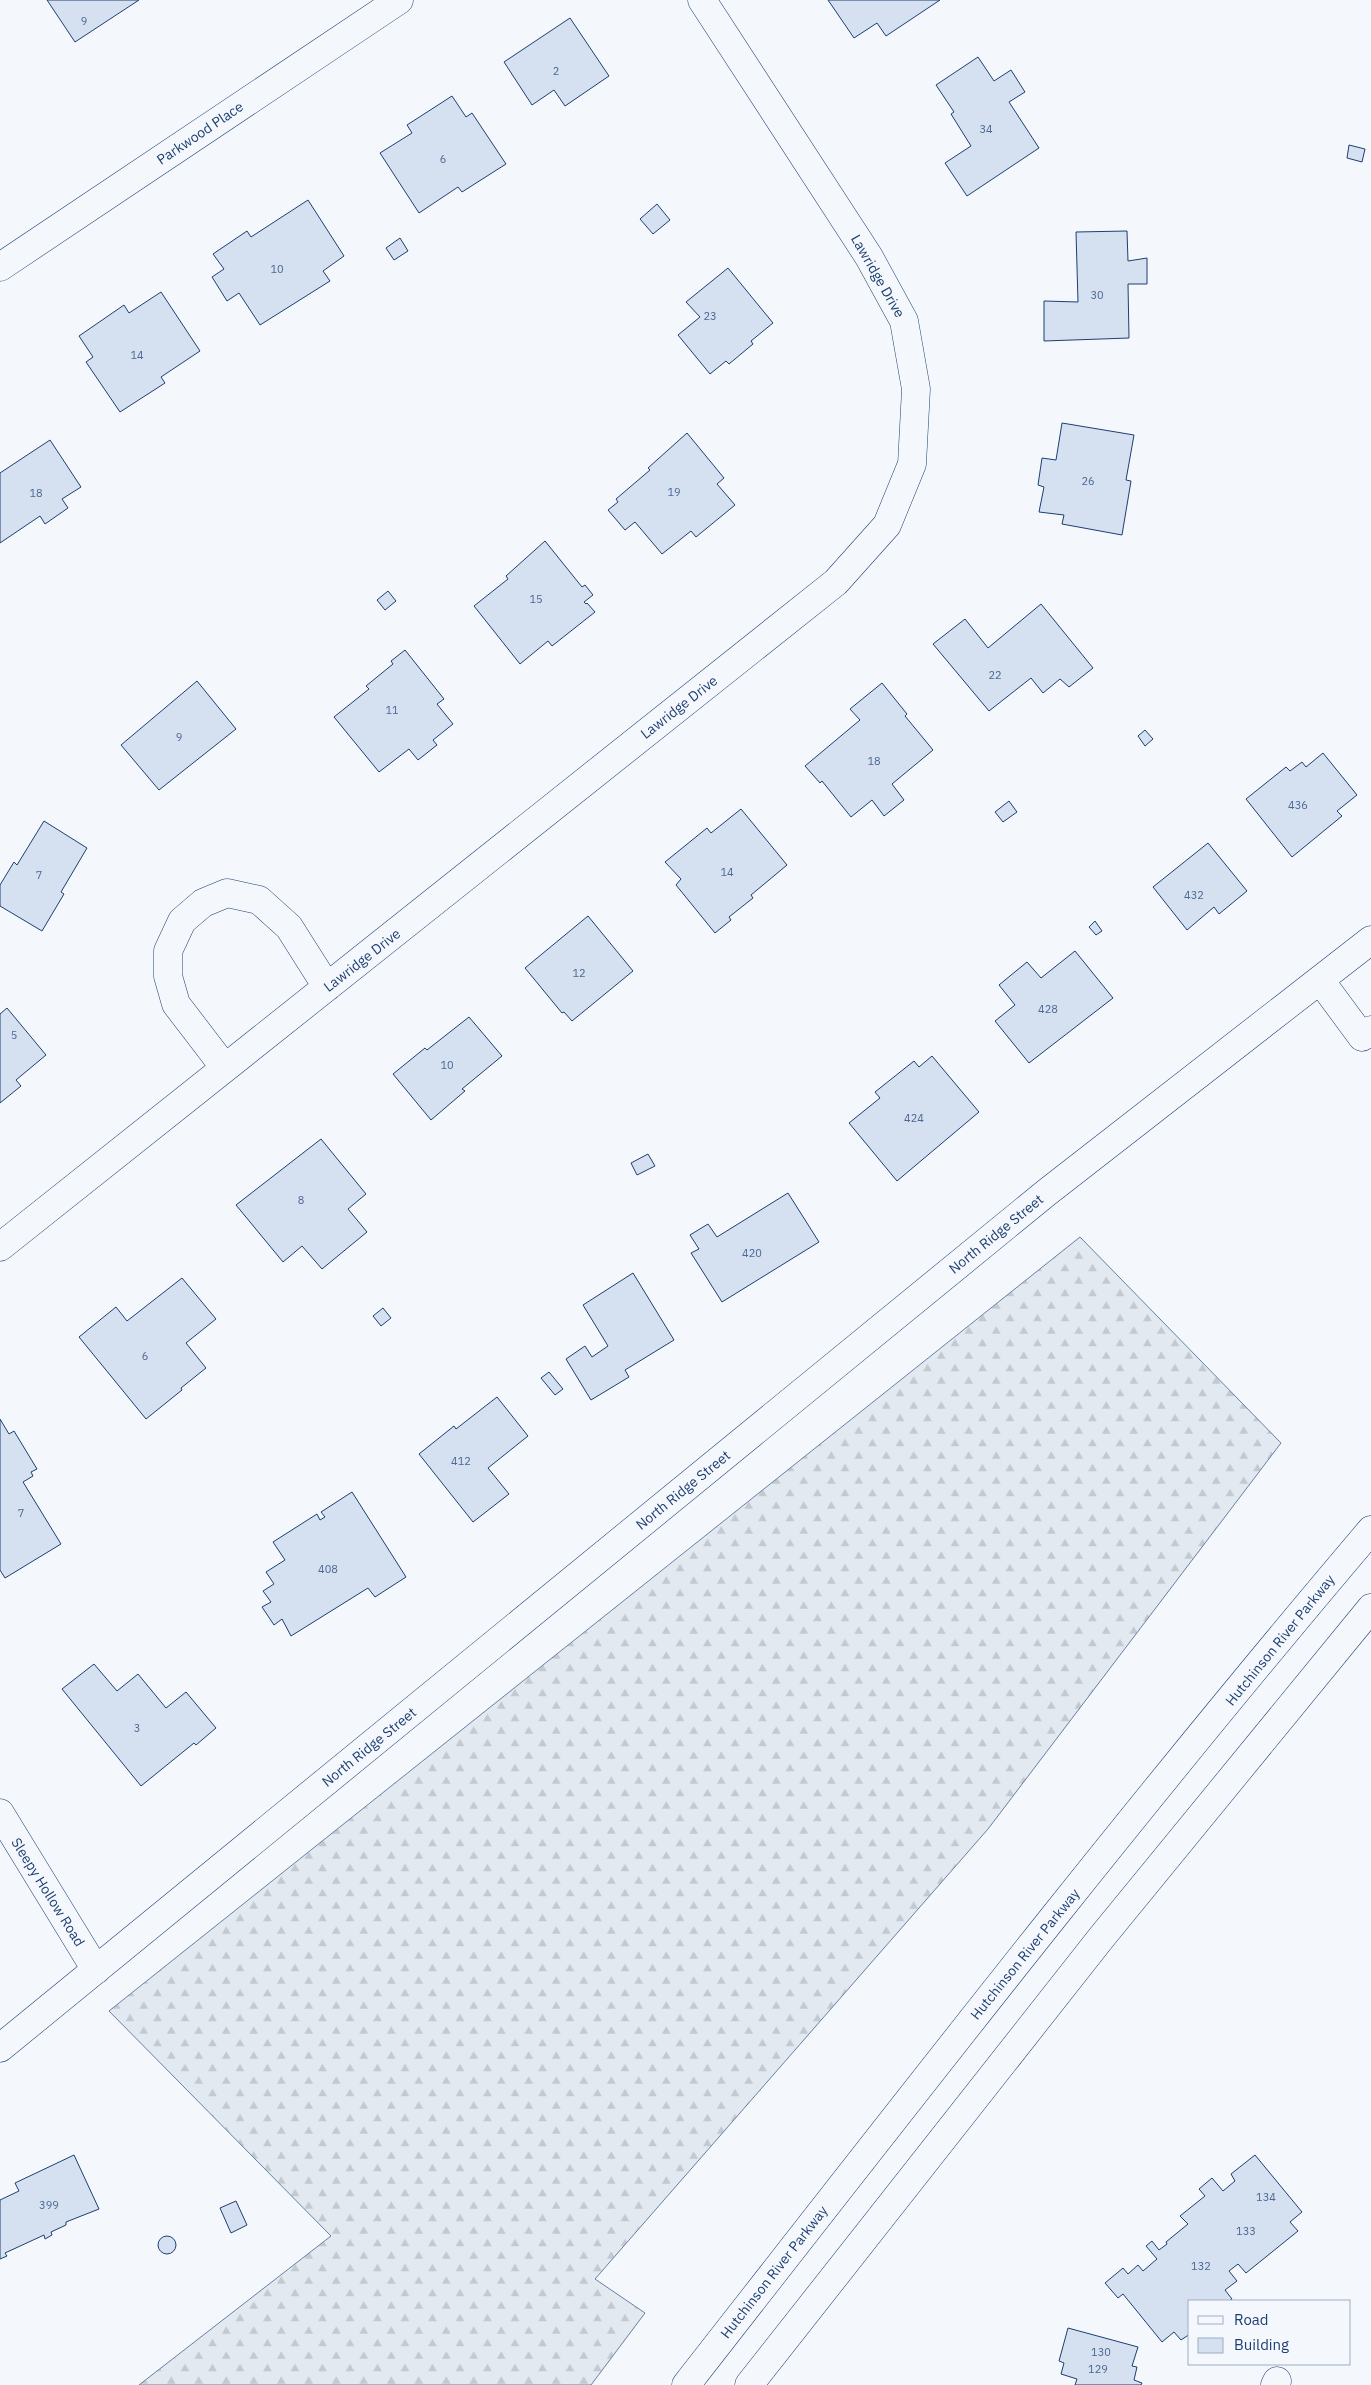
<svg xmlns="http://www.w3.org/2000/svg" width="1371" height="2385" viewBox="0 0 1371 2385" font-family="'IBM Plex Sans',sans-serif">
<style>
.forest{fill:url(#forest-firs);stroke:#687fa3}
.building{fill:#d5e0f0;stroke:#1d3f73}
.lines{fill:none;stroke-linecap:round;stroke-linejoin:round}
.minor-casing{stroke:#1d3f73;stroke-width:29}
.highway-casing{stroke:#1d3f73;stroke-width:29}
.minor{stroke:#f4f7fb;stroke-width:28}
.highway{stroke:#f4f7fb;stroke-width:28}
.labels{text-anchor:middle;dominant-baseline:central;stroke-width:4;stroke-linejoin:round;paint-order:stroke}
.number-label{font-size:11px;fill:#4b6792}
.street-label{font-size:14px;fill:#1d3f73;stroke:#f4f7fb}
</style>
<defs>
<pattern id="forest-firs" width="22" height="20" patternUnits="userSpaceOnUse" patternTransform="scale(1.25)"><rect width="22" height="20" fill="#e3e9f0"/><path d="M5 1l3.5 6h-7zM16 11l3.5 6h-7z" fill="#c2c9d1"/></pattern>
</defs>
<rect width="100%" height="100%" fill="#f4f7fb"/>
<!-- forest -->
<path class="forest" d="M1080,1237L1281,1443L988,1829L595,2279L645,2313L591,2385H139L331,2236L109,2011Z"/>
<!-- building -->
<path class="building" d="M47,0H139L75,42Z
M828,0H940L886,36L877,23L854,38Z
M570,18L609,76L565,106L554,90L532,105L504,62Z
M978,57L994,81L1011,70L1025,92L1009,102L1039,148L967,196L945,163L971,146L951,114L954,112L936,85Z
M452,96L466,117L472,113L506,164L462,192L458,187L419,213L380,153L412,133L407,125Z
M1349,145L1365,149L1362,162L1347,158Z
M308,200L344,256L323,271L330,281L260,325L239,293L227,301L212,277L224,269L213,254L247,231L251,237Z
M657,204L670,220L653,234L640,219Z
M1127,231L1128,261L1147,258V284H1128L1129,338L1044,341V301L1078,302L1076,232Z
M400,238L408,251L394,260L386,248Z
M728,268L773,323L751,341L753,344L729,364L726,361L710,374L678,335L700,317L686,302Z
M161,292L200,351L161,377L165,383L120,412L86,362L93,357L79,336L124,305L129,313Z
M1062,423L1134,435L1126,480L1131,481L1122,535L1062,524L1064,515L1039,512L1044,487L1038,485L1042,458L1056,460Z
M687,433L724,478L717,484L735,505L696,537L691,531L662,554L635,522L625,530L608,510L618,502L616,499L650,470L648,468Z
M50,440L81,487L62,499L68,508L45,524L40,516L0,543V473Z
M545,541L582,587L585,585L593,595L584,602L586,604L587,603L595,612L552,646L548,641L520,664L474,606L508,579L506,576Z
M388,591L396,601L385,610L377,600Z
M1041,604L1093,668L1069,687L1060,679L1043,693L1031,678L989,711L933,644L965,619L988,648Z
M405,650L444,699L437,704L453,724L433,740L437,745L418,760L409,749L379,772L334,717L369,689L366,686L393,664L391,661Z
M197,681L236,729L159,790L121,745Z
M882,683L907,714L905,716L933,750L892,784L904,800L884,816L872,800L851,817L822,781L820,783L805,766L860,720L850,709Z
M1145,730L1153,739L1145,746L1138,736Z
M1323,753L1357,795L1337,811L1342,816L1292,857L1246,799L1286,767L1290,771L1302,762L1306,767Z
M1009,801L1017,812L1003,822L995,812Z
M741,809L787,865L751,895L753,898L729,917L731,920L715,933L676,885L681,879L665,862L707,828L711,833Z
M44,821L87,848L61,892L64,894L42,931L0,906V885L14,862L17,865Z
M1208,843L1247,891L1219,914L1214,907L1187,930L1153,887Z
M588,916L633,971L572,1021L564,1012L562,1013L525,968Z
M1095,921L1102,931L1096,935L1089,927Z
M1075,951L1113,998L1029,1063L995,1021L1015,1005L999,985L1027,962L1041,978Z
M7,1008L46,1055L16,1080L21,1086L0,1103V1014Z
M469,1017L502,1056L462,1089L465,1091L431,1120L393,1074L425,1048L427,1050Z
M932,1056L979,1112L897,1181L849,1123L880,1098L875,1092L914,1061L919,1067Z
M321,1139L366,1194L348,1209L367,1232L322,1269L302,1246L283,1262L236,1205Z
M648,1154L655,1166L637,1175L631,1163Z
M788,1193L819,1242L722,1302L691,1253L699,1249L690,1235L708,1224L717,1237Z
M633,1273L674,1340L625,1370L629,1377L591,1400L566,1359L585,1346L592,1357L608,1346L583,1305Z
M182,1278L216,1319L186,1343L206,1368L181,1388L182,1390L146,1419L79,1337L116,1307L127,1321Z
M383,1308L391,1318L381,1326L373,1316Z
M549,1372L563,1389L555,1395L541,1378Z
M497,1397L528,1436L488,1468L509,1494L473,1522L419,1454L454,1426L456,1429Z
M0,1419L9,1434L14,1431L37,1469L31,1472L33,1476L23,1482L61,1544L5,1578L0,1570Z
M352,1492L406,1577L375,1597L368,1588L291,1636L282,1619L274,1625L262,1607L271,1602L263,1591L274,1584L266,1572L285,1560L273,1542L317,1514L320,1520L325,1517L321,1512Z
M94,1664L117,1691L138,1674L166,1708L186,1692L216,1728L196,1745L194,1743L141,1786L62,1689Z
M74,2155L99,2209L66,2222V2225L51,2232L52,2235L45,2239L44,2235L5,2253L7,2256L0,2259V2200L19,2191L15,2183Z
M1255,2155L1302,2212L1290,2222L1298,2231L1246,2273L1238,2264L1229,2271L1237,2281L1225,2290L1232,2299L1229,2301H1190V2334L1181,2340L1174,2332L1162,2342L1123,2294L1118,2298L1105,2283L1123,2268L1128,2274L1138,2265L1143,2271L1157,2259L1146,2246L1152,2241L1159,2250L1167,2244L1166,2242L1188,2224L1180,2216L1205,2196L1199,2189L1212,2178L1223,2191L1235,2181L1231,2174Z
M236,2201L247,2225L231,2233L220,2208Z
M158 2245a9 9 0 1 1 18 0a9 9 0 1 1-18 0Z
M1068,2328L1138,2347L1132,2366L1137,2367L1134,2380L1142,2383L1141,2385H1075L1077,2379L1061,2374L1064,2363L1059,2361Z"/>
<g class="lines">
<!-- minor casing -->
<g class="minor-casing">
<path id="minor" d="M0,267L399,0
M1320,980L1362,1037L1371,1030
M225,1068L176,1004L168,976V951L182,921L203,903L227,893L259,900L289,927L327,987
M0,1247L836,582L887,525L912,464L916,389L904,321L869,257L702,0
M0,1813L96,1970
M0,2048L1046,1193L1371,940
M1275,2385L1277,2381"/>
</g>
<!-- highway casing -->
<g class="highway-casing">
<path id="highway" d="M686,2385C911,2097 1135,1808 1371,1530
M749,2385L1101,1938L1371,1608"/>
</g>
<!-- minor -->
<use href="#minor" class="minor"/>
<!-- highway -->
<use href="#highway" class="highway"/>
</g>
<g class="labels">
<!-- number labels -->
<g class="number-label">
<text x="84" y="21">9</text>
<text x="556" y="71">2</text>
<text x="986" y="129">34</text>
<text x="443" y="159">6</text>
<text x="277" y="269">10</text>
<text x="1097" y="295">30</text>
<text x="710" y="316">23</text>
<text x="137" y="355">14</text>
<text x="1088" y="481">26</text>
<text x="674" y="492">19</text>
<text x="36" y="493">18</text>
<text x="536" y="599">15</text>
<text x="995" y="675">22</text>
<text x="392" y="710">11</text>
<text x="179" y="737">9</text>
<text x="874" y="761">18</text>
<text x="1298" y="805">436</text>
<text x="727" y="872">14</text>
<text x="39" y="875">7</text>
<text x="1194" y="895">432</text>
<text x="579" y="973">12</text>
<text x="1048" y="1009">428</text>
<text x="14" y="1035">5</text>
<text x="447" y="1065">10</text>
<text x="914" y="1118">424</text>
<text x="301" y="1200">8</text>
<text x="752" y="1253">420</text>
<text x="145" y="1356">6</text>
<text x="461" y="1461">412</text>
<text x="21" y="1513">7</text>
<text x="328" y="1569">408</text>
<text x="137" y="1728">3</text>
<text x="1266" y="2197">134</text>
<text x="49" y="2205">399</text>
<text x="1246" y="2231">133</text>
<text x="1201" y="2266">132</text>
<text x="1101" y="2352">130</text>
<text x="1098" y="2369">129</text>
</g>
<!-- street labels -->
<g class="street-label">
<text transform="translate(200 133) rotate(-34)">Parkwood Place</text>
<text transform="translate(878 276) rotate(60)">Lawridge Drive</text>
<text transform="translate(679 707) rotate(-38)">Lawridge Drive</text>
<text transform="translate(362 960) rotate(-38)">Lawridge Drive</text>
<text transform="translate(996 1234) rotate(-39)">North Ridge Street</text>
<text transform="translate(683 1490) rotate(-39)">North Ridge Street</text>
<text transform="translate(1280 1640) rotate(-51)">Hutchinson River Parkway</text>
<text transform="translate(369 1747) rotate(-39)">North Ridge Street</text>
<text transform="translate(48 1892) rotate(58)">Sleepy Hollow Road</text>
<text transform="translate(1025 1954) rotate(-51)">Hutchinson River Parkway</text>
<text transform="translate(774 2272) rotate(-52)">Hutchinson River Parkway</text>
</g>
</g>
<!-- legend -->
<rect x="1188" y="2300" width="162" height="65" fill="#f4f7fb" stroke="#9eadc5"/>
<rect x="1198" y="2316" width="25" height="8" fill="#f4f7fb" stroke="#9eadc5"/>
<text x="1234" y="2325" font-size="15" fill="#1d3f73">Road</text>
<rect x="1198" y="2338" width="25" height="15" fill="#d5e0f0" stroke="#9eadc5"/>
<text x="1234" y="2350" font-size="15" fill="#1d3f73">Building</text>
</svg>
